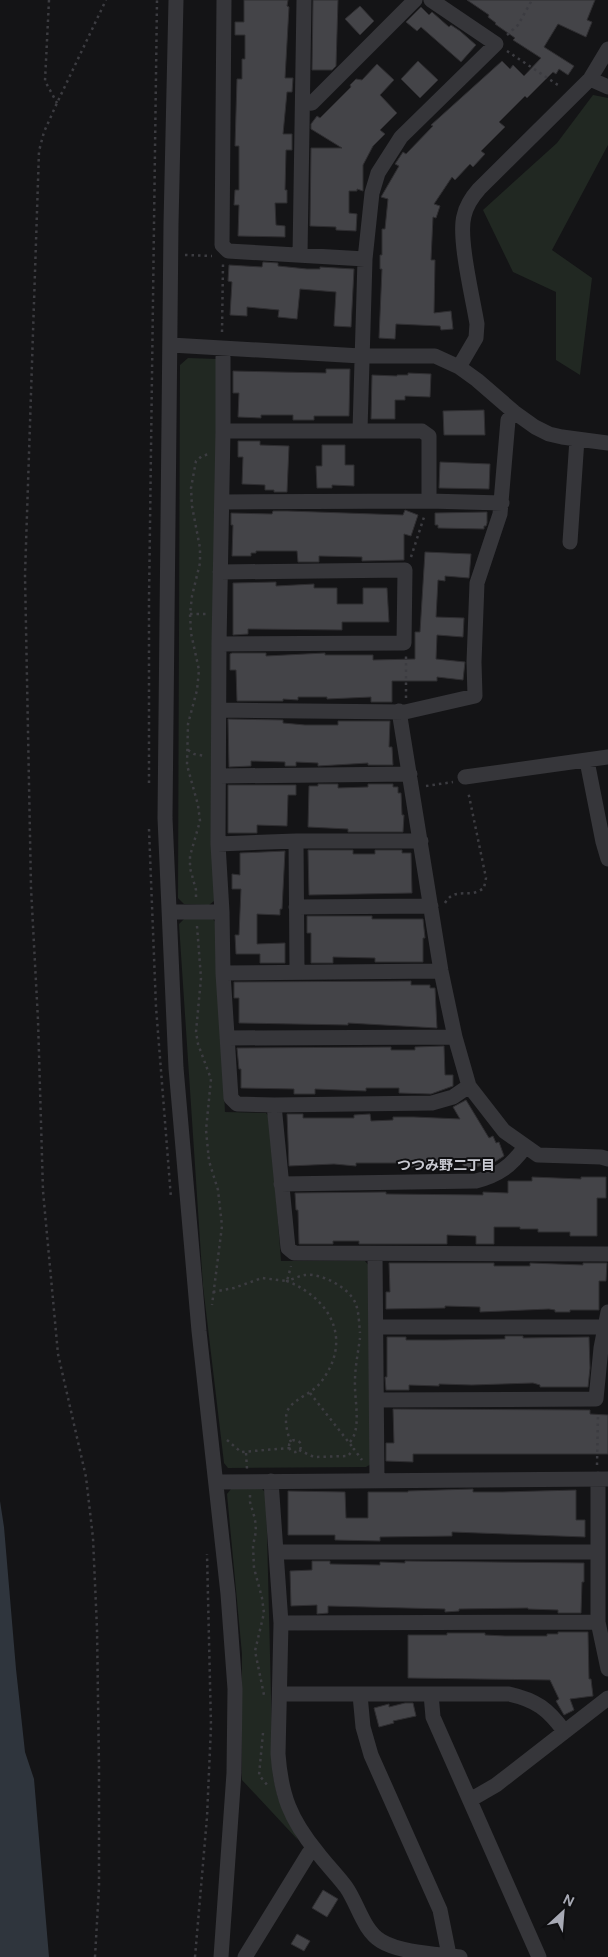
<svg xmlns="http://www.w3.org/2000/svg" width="608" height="1957" viewBox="0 0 608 1957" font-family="'DM Sans','Noto Sans JP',sans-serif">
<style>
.green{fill:#212822}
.water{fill:#2f353d}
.building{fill:#444448;stroke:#2f2e31}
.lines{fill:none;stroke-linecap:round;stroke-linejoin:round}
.path{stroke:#3c3c41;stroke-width:2.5;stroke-dasharray:2.5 4;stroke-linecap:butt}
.minor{stroke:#36363a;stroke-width:15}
.labels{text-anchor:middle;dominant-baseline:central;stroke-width:4;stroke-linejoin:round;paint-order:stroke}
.neighbourhood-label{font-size:14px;font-weight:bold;fill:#c8c9d1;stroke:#0f0f11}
</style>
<rect width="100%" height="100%" fill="#141416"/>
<!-- green -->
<path class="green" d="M593,95L608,98V145L552,250L592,278L580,375L556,360V292L513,272L483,210L557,143Z
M188,358L217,359L214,901L209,905L184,904L178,898L180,365Z
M186,917L213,919L216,923L225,1112L266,1113L270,1118L281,1261H365L370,1267L371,1464L366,1467L228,1468L224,1463L203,1286L179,924Z
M261,1488L266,1493L273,1776L278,1798L298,1840L242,1780V1654L227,1494L231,1489Z"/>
<!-- water -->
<path class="water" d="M0,1501L4,1527L16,1669L25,1752L34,1779L49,1957H0Z"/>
<!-- building -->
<path class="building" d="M244,0H288L287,6L289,7L285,78H293L292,92H287L283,134H292V150H286L285,190H287V203H275L276,225L285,226V237L238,236L239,205H234L235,190H239V146H235L237,79H242V59H245V35H235V22H244Z
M313,0H338L336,66L332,70H312Z
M467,0H595L587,20L592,22L586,37L558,24L544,47L574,66L568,75L559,69L556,74L553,72L527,98L525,96L499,122L505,127L481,151L485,154L473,167L470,164L455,180L452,177L434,204L440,206L436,218L433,217L431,260H435L434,313L451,311L453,329L441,330L440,326L396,324L395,339L379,338L382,269H380V255H382V229H385L388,199L381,197L399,166L395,164L403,152L406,154L433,126L431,125L502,61L510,69L513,65L524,76L541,58L513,40L515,38L495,24L496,23L488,17L489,15Z
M360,6L374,21L360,35L345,19Z
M421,7L429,15L432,12L449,27L451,25L460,31L476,45L461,62L421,27L417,31L406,22Z
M418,61L438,80L420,98L401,79Z
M377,64L394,80L380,95L397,113L380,130L385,134L373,146L363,165V191L357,189V191H349V213L357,214L356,231L336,230V227L310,226L311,148H342L311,129V124L317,116L320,118L351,87L350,85L356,79L362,80Z
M263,262L278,263V266L307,269H320V267L354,269L351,327L334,326L336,292L300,289L297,319L278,317L279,310L247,307V316L230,315L232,282L228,281L229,265L262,267Z
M326,369H350L349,416H314V420H293V415H261V418L238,417L239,393H233V371L326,373Z
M408,373L431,374L430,397L405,396V400H395V419H371L372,375L397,376V375H408Z
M484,410L485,435H444L443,411Z
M238,441H260V445L289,446L287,492H274V490H265V485L242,484L243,457H238Z
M322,445H345V465H354V486L332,485V488H317L316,466H322Z
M440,462L490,464L489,489L439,488Z
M405,510L418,515L411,536L404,534V560L362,561V557L319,556V562H298L297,551H256V553H251V556H232L233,525H231V513L272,514L273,511H288L403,515Z
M487,512V523L486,526H484V529L438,528V525H435V513Z
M425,552L471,554L469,578L445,576V581L438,580L436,617L464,618L463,637L437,635L436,659L465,662L463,680L437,677V681H392V702H371V697L327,699V697H298V700L283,699V701H237L236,670H230V654L232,653H266V656L325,653V655H373V660L415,659V632H420Z
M276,582V586L314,584V588H337V604H363V588H387L389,622H342V630L248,629V634L233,635V583Z
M228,719L283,720V723L305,725H338V721H390L389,747H392L393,765H368V763L318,766V763L296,762V766H285V762L251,761V766L229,767Z
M318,784H338V788L368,787V784H393V787H398V793H401L402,815H404L403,832H348V829L308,827L309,786H318Z
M228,785H296V795H288L287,826L257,825V833H228Z
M308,850H353V854H375V850H402V853H411L412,893L309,895Z
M285,851L282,909H280V915L257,914V944L285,943V963H260V954H236L235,935H239L241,889H232V874L240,875V853Z
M307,916H372V919H423L425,938H423V962H375V958L333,957V963H311V933H307Z
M411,981V985H430V988H435L437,1028L348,1023V1025L239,1023V998H234V982Z
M444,1046L445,1075H453V1086L431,1094L399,1093V1088H366V1091L315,1089V1094H294V1089L241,1088V1069H239L237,1048L391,1047V1050H415V1047Z
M466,1100L489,1138L493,1136L496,1143L499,1142L504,1156L487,1167L485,1164L465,1171L462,1162L431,1163V1167H409V1163H356V1166L334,1164L289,1166L287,1114H303V1118H354V1115L370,1114L371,1121L393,1120V1117H414L460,1119L453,1107Z
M532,1177L581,1179V1177H606V1198H597V1236H570V1232H538V1229H520V1227H494V1244H476V1236L447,1235V1244H359V1241H333V1244H299L298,1210H296L295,1193L386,1192V1194L483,1195V1192L508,1193V1181H532Z
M389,1263H494V1266H530V1263L583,1265V1263H607L606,1281H599V1310H570V1312H555V1310L549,1309L480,1312V1307L445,1306V1308L386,1309V1292H390Z
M505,1336H523V1338L589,1337L590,1368L588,1387H540V1385L533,1383L472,1385L439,1384V1386L409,1385V1390H386L385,1377H387V1337H406V1340H444L505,1339Z
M393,1409L590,1410V1414L608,1415V1454H413V1462L386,1461V1443H394Z
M473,1489V1492H502L576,1490V1520H585V1537L452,1532V1536L380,1537V1541L335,1540V1535H288V1491L345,1492L346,1518H368V1492H408V1491Z
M312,1561H330V1564L380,1565V1562L405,1563V1561L584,1563V1582H582L581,1613H558V1610L528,1609V1608L459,1609V1611L445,1612V1609L328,1606V1613L317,1614V1605L291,1606L290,1571L312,1570Z
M558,1632H588L589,1679H591L593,1696L570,1699L574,1710L564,1715L556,1701L559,1699L550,1680L408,1678V1635H447V1633H485V1635L505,1636H547V1634H558Z
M405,1703H413L416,1716L393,1721L394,1723L379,1727L374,1708L389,1704V1707Z
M323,1890L338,1899L327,1917L312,1908Z
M297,1934L310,1941L304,1951L291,1944Z"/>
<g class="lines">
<!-- path -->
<path class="path" d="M49,0L45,81L57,103
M507,35L518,25L532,0
M507,51L561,87
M185,255L212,256
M222,332L223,264
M411,557L425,514
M190,614H206
M406,698V656
M188,750L194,754L205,756
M149,783V600L157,0
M426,786L453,782
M149,829L156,1007L171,1198
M196,897V890L190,868V856L200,821L198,805L187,765L188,724L197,690L199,670L191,633L190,614L192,596L200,563V548L192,506L191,488L196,461L202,456L209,454
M445,903C452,891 461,894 473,893C477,892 481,890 484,888L486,878L468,791
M197,926L201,978L196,1032L198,1044L211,1079L206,1130L209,1161L218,1190L222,1226L212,1305
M213,1292L234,1288L262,1278L287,1281L291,1266
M310,1393L354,1449
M289 1446a6 6 0 1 1 12 0a6 6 0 1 1-12 0Z
M227,1440L241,1452L290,1448
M291,1442C287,1434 283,1416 289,1408C296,1398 313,1393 321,1382C353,1340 331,1299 287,1281C293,1279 299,1276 305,1275C321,1273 348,1287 355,1302C359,1311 359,1323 360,1333
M350,1442C362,1429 354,1398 355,1381C355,1367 358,1353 360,1338
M299,1450L314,1457L348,1456L354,1449L362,1460
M246,1453L247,1469
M597,1465L598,1413
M250,1495V1502L255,1519L256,1531L253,1546L254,1568L262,1598L264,1613L255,1651L264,1695
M263,1733L259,1775L268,1786
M95,1957L99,1887V1768L97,1629L93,1538L86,1477L58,1354L43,1191L38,1020L31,888L25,575L39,151L44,132L57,103L106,0
M195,1957L207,1817L211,1726L207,1554"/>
<!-- minor -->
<path class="minor" d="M176,0L171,224L165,818L176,1068L199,1331L228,1594L235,1689L234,1773L221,1957
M224,0L222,245L228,251L365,259
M590,79L608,87
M303,104L312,103L415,0
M300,255L304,0
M171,345L361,356H435L459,367L477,380L514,412L535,427L549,434L562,437L608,443
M459,367L476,338L477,324C473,299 458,238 464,216C466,206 472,197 479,189L590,79L608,49
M360,430L365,259L372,193L378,173L401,137L496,44L431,0
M223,431V357
M223,502L429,501
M502,503L429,501V436L422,431H223L219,644L218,844L222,912L223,973L231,1098L237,1104L274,1105L288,1248L294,1253L608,1254
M570,542L577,439
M219,644L404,643L405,570L220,572
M219,710L405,712L475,696L474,662L477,583L500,514L508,420L514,412
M399,711L441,971L455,1037L469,1086L504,1131L538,1155L601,1157L608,1159
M587,761L603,842L608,859
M219,776L410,774
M465,777L608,757
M296,841L297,971
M218,844L296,841H421
M296,907L431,906
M170,912H222
M223,973L441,971
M227,1038L455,1037
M274,1105L432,1103L453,1097L469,1086
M281,1184L476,1181C499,1175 511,1166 525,1147
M375,1254L377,1480
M376,1327H605
M377,1400L596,1399L601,1348L608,1312
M598,1479V1622L608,1669
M271,1481L281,1623L278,1754C281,1795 290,1819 317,1852C326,1864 337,1875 346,1887C358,1904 363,1930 381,1941C401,1953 437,1954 460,1957
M216,1482L608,1479
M277,1552H597
M281,1623L598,1622
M280,1694H509C536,1700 548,1709 564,1731
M431,1694L433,1717L539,1957
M360,1695L363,1727L371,1755L440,1910L449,1955
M470,1800L496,1785L608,1698
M245,1957L309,1853L314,1848"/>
</g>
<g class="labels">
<!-- neighbourhood labels -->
<g class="neighbourhood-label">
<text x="446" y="1165">つつみ野二丁目</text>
</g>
</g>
<!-- north arrow -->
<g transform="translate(563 1912) rotate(26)" stroke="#0f0f11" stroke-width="4" paint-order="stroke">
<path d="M0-4L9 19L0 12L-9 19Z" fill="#a7a9b4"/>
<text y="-8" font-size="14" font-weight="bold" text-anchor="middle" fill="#a7a9b4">N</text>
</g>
</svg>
